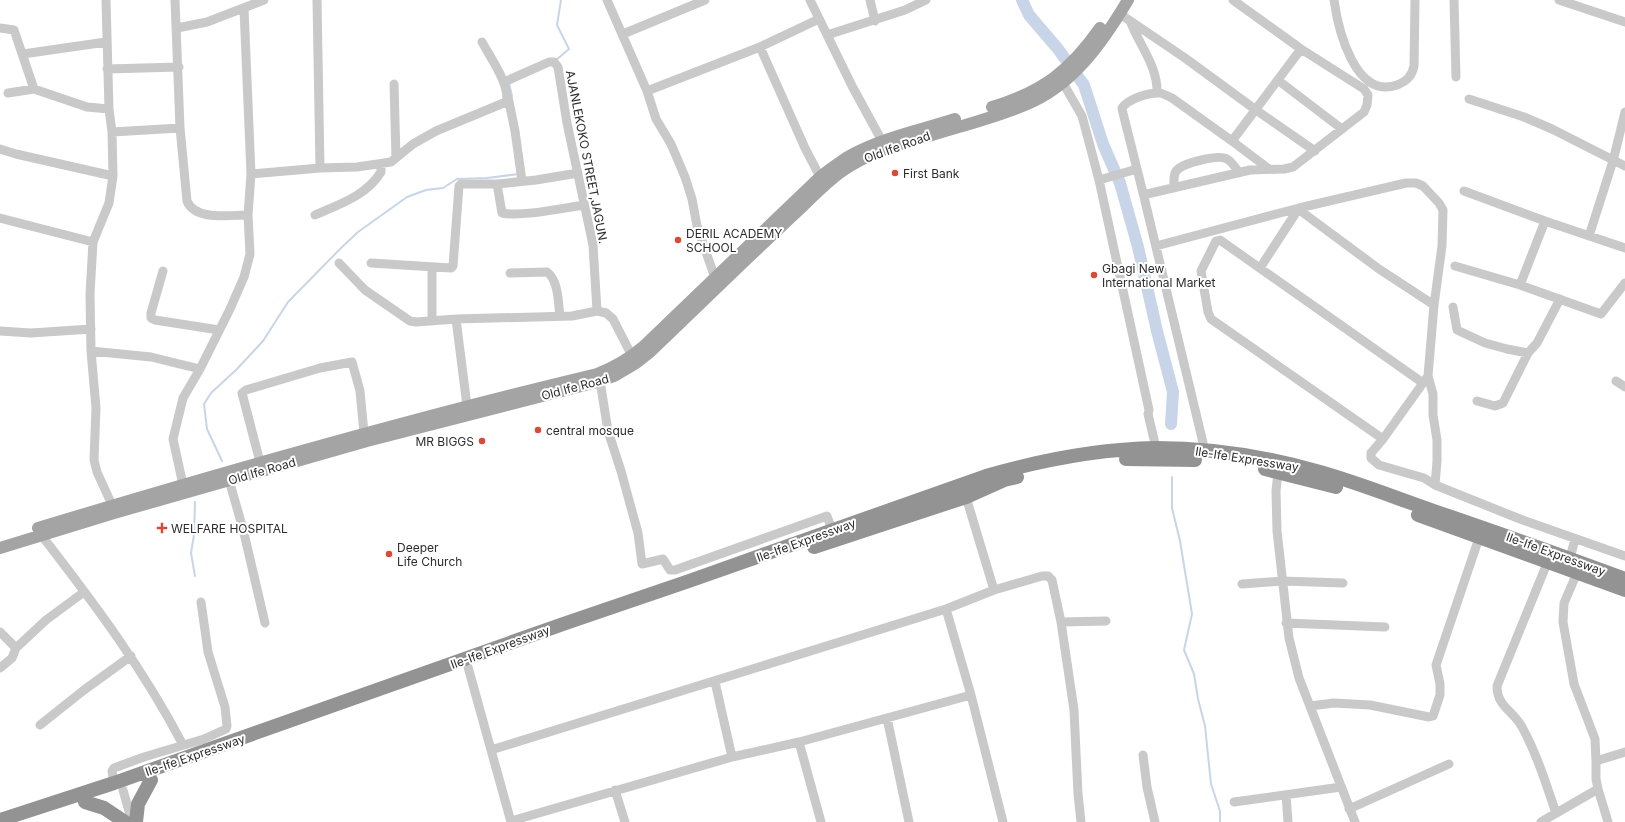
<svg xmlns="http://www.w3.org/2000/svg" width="1625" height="822" viewBox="0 0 1625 822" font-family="Inter,sans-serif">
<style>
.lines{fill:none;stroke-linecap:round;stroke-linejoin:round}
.stream{stroke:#c8d5e8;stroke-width:2}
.river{stroke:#c8d5e8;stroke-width:12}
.minor{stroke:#c9c9c9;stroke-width:9}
.major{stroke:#a4a4a4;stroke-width:12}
.highway{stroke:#939393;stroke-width:14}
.poi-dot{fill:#d84b3a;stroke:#fff;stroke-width:1.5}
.labels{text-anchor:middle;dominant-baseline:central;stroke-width:4;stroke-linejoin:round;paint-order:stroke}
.street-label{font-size:12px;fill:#2c2c2c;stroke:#fff}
.poi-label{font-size:12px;fill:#2c2c2c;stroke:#fff;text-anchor:start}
</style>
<rect width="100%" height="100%" fill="#fff"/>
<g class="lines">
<!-- stream -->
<path class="stream" d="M556,60L569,49L557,25L561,0
M509,83L512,96
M222,461L207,429L204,404L211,393L237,369L263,341L288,302L341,248L358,232L407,197L426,190L443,188L457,179L487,178L519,174
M1172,477V508L1180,541L1192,614L1184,650L1194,674L1198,699L1205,726L1211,784L1220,811V822
M195,502L194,535L191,553L195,576"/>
<!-- river -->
<path class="river" d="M1022,0L1029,15L1058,49L1084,85L1103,144L1120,183L1138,247L1157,331L1173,392L1171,424"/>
<!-- minor -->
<path class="minor" d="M106,0L109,109L112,132L113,176L109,203L93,242L90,294L91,351L96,408L94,460L97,472L112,505
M175,0L180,128L187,201C195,221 230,215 248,215
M317,0L320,168
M607,0L647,91L656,119L671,144L685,177L692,199L697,226L715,278
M810,0L852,86L882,141
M870,0L875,21
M1334,0C1338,29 1355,100 1397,85C1407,81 1412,76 1414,66L1415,0
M1454,0L1456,77
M1559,0L1625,22
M1120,14L1185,58L1256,110L1315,151
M1131,23C1140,46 1158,67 1157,93
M0,28L14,30L34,89
M177,28L207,22L264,0
M623,34L705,0
M827,35L905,10L926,0
M760,47L805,148L820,177
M23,54L106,42
M107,69L179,67
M1279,81L1342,129
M504,82L549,62H554L558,67L567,123L593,245L597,311
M1063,83L1082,116L1089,142L1099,180L1149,410L1148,414L1156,448
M394,84L396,158
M647,91L760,47L819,19
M8,93L34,89L87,107L109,109
M508,97L515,131L522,181
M1469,99L1524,117L1552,129L1625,166
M112,132L180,128
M0,149L16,154L113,176
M1269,169L1232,141L1301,49
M251,174L320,168L357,167L391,162L413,144L436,131L506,102C511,86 490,57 482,42
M1099,180L1137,169
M497,184L536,180L578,173
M1174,188C1174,182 1173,174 1177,170C1184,163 1218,154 1227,159C1232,162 1236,168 1239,173
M1464,191L1545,221L1625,248
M1144,197L1123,113L1122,108C1128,99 1149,92 1160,93C1164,94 1168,96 1172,98L1232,141
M1298,209L1379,269L1434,305
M315,215C340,204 366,196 381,172V164
M0,218L93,242
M1589,236L1613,161L1625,112
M1156,246L1299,208L1406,183H1416L1423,186L1439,203L1443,210L1442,246L1434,305L1428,376L1383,439L1371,453V458L1379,465L1424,478L1435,485L1520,519L1625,556
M339,263L365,290L410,321L416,322L456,319L572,316L597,311L606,313L613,319L632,356
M371,263L451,268L453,266L459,186L461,184H497L502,213C522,217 563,208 584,205
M1455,266L1520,285L1601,314L1625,283
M1260,268L1299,208
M163,271L151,313V318L155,320L219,330
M510,273L547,272C559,281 558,303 560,316
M1520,285L1545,221
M1453,307L1457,330L1485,343L1507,349L1528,353L1537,343L1560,299
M456,319L467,406
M432,321V267
M0,331L31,333L91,329
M91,351L151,357L200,369
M1428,376L1433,394V415L1437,440V461L1435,485
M600,381L608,431L621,471L638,533L642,564L663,559L670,570H675L827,516L832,530
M1616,381L1625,387
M1477,401L1495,406L1503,403L1528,353
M1383,439L1211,319L1208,312L1201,271L1216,241L1220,240L1423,383
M1205,451L1144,197L1147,194L1250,170L1284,169L1293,167L1364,112L1367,105L1368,95L1364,89L1301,49L1233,0
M260,462L242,393L246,390L320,368L352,362L360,391L364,433
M1278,472L1276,491L1277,531L1289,638L1299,678L1355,822
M229,480L243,529L265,623
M183,485L173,439L183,398L200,369L230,309L244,277L250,254L248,215L251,174L244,9
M966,497L994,590
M42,536C94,603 144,670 183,745
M1570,558L1575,539
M1548,561L1497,686C1497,707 1513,710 1522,727C1537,754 1546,784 1556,813
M1577,573L1564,603L1563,622L1574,684L1595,739L1596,761
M1242,584L1282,581L1343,583
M946,609L971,695L1003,822
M1061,622L1106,621
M1286,623L1385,627
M0,632L16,648
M468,667L511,822
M0,668L12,658L16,648L46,620L84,592
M715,682L732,757
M1310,706L1334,703L1370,705L1429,717L1433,716L1440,695V684L1436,665L1479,538
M887,718L909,822
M40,725L84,690L131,656
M799,742L821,822
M491,750L946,609L994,590L1042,576H1048L1052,580L1061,622L1074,710L1078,794L1081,822
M1143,755L1147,787L1155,822
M114,783L112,771L114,768L144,757L204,739L226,729L227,726L225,707L208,652L201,602
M1598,789L1608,822
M123,790L132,822
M615,790L625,822
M1286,795L1288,822
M1234,802L1341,787
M1349,809L1449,764
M511,821L732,757L799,742L971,695
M1541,822L1598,789L1596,779V761L1625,752"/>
<!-- major -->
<path class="major" d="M992,107C1042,92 1070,71 1100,28
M38,528C223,472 409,419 597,374C615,367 630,358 644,346L820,177C831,169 841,160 853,154C885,137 921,130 955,119
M0,548L114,513L367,441L593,383L614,376L636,363L650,352C696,308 742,263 789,219C806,204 823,185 841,172C867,153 899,144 929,136C961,126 994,118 1025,105C1073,86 1103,42 1128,0"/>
<!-- highway -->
<path class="highway" d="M1126,459L1195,460
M1265,469L1336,487
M1418,515L1625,590
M814,547L966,497L1004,480L1017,477
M85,802L104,808L125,822
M0,820L114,783L566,623L689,581L986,476C1041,460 1098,449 1156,448C1211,448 1268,457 1320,472C1359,483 1396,498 1434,511C1498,533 1561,555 1625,579
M136,822L138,804L151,780"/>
</g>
<!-- markers -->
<g class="poi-dot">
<circle cx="895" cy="173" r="4"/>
<circle cx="678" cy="240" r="4"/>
<circle cx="1094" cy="275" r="4"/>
<circle cx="538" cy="430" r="4"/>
<circle cx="482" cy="441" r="4"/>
<path d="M160 522h4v4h4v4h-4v4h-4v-4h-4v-4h4z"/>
<circle cx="389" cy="554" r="4"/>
</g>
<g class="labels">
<!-- street labels -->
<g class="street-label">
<text transform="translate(897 147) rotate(-20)">Old Ife Road</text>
<text transform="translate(587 157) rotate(79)">AJANLEKOKO STREET,JAGUN.</text>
<text transform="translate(575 387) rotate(-15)">Old Ife Road</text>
<text transform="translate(1247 459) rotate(9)">Ile-Ife Expressway</text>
<text transform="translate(262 471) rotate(-16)">Old Ife Road</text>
<text transform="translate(806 540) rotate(-20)">Ile-Ife Expressway</text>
<text transform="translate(1556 554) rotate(20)">Ile-Ife Expressway</text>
<text transform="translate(500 647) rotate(-20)">Ile-Ife Expressway</text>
<text transform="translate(195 755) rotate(-19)">Ile-Ife Expressway</text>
</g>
<!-- poi labels -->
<g class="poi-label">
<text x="903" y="173">First Bank</text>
<text x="686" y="233">DERIL ACADEMY<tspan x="686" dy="14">SCHOOL</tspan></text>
<text x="1102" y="268">Gbagi New<tspan x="1102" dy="14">International Market</tspan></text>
<text x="546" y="430">central mosque</text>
<text x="474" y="441" text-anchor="end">MR BIGGS</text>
<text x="171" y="528">WELFARE HOSPITAL</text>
<text x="397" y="547">Deeper<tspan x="397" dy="14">Life Church</tspan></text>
</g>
</g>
</svg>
